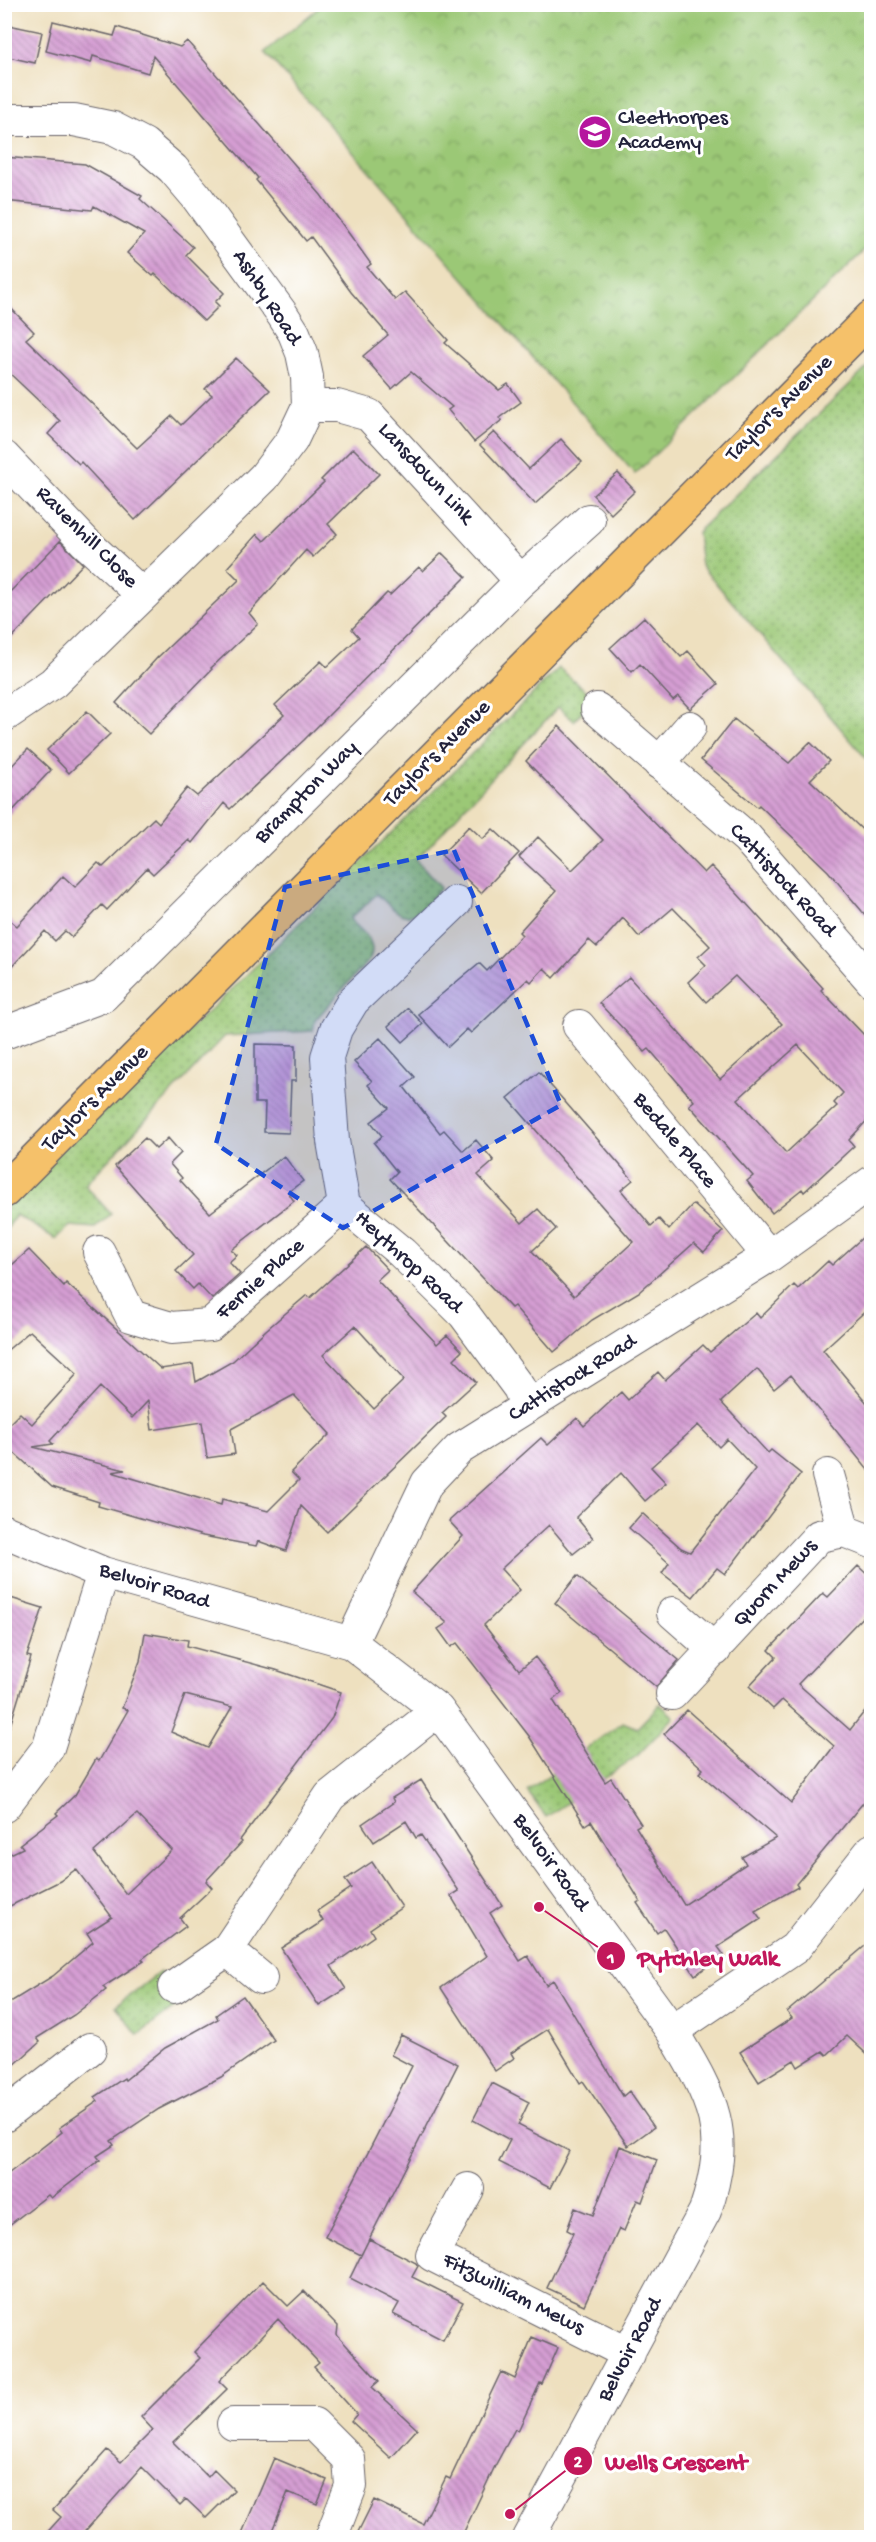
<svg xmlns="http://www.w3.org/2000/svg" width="876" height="2542" viewBox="0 0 876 2542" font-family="'Gochi Hand',sans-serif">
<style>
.grass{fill:url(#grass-dots);stroke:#5e7558;stroke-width:1.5}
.park{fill:url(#park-crowns);stroke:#5e7558;stroke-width:1.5}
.building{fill:url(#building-back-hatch);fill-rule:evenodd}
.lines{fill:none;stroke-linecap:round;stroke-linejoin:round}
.minor-casing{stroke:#696469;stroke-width:34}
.major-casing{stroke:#696469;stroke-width:36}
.minor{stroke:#fff;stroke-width:32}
.major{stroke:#f5c16b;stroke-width:33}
.marked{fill:#1d4ed8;fill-opacity:0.2;stroke:#1d4ed8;stroke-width:4.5;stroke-dasharray:12 8;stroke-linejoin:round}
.labels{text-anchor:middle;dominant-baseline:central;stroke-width:6;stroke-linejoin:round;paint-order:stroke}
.poi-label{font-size:22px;fill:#22223b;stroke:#fff;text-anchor:start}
.street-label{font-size:22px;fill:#22223b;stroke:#fff}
.leader{fill:none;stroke:#c2185b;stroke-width:2}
.callout-dot{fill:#c2185b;stroke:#fff;stroke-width:2}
.mark-label{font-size:18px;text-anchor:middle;font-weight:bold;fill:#fff}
.callout-label{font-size:24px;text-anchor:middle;font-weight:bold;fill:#c2185b;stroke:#fff;stroke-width:6;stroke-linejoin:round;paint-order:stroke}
</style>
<defs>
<pattern id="grass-dots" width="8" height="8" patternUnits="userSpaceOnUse" patternTransform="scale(1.5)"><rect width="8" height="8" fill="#9bc876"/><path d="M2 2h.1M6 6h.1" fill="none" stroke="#7ea262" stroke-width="1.8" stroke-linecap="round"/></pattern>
<pattern id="park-crowns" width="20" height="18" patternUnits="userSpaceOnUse" patternTransform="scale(1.5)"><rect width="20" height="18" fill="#9bc876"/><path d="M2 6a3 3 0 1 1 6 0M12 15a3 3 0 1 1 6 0" fill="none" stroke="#7ea262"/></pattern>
<pattern id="building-back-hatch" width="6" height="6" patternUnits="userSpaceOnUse" patternTransform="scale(1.5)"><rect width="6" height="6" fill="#d59ed3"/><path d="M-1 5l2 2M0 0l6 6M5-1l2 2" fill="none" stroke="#ac80ac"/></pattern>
</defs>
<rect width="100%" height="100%" fill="#fff"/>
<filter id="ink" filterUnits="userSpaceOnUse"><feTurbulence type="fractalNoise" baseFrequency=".0167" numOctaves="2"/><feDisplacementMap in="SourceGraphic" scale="12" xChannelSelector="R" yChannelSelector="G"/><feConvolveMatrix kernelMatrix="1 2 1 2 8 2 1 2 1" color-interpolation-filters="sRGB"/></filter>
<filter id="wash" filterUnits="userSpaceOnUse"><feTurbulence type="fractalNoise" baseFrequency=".008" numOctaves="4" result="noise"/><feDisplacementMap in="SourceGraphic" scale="24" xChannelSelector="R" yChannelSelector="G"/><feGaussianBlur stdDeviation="1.35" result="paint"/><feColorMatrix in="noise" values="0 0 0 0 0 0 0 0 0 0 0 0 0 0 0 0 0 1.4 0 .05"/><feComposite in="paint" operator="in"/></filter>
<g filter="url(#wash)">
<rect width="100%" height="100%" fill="#eee0bf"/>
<!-- grass -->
<path class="grass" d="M871,364V764L701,566L697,532Z
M559,668L595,698L574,721L558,707L416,860L441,888C412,919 411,928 377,894L350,919C361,932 378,940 370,959L315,1020L313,1031L225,1036L85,1185L111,1214L95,1228L70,1226L56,1239L16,1215L5,1232V1201L19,1186L221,1000Z
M660,1704L674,1717L637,1756L546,1817L527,1791L623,1722L637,1728Z
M160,1972L182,2002L138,2035L116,2006Z"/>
<!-- park -->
<path class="park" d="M322,5H871V244L635,474L265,52Z"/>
<g id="blocks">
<!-- building -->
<path class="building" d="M53,21L114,36L117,27L180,47L187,41L321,195L371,264L367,267L395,300L405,292L448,340L445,343L499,390L508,384L521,402L499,418L502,420L474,442L448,410L452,407L411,372L392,389L363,356L388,335L351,292L311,237L306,241L256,180L258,178L153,56L148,73L93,56L91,63L46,51Z
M4,24L42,32L35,63L4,56Z
M4,157L85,164L142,196L140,199L193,247L186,255L224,293L215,302L219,306L204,321L155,274L153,276L127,253L144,234L94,206L92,210L4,201Z
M4,301L34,332L26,339L137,448L172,416L181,425L212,395L205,389L236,358L270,390L135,520L81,462L79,464L48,434L60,421L4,368Z
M494,432L529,469L561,439L582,462L535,504L480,445Z
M353,448L379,474L328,524L337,534L313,557L306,550L249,613L258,624L211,668L212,669L149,734L116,703L157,658L239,580L227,568L257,534L264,541L324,482L321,480Z
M618,473L635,491L611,514L593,495Z
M60,541L83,564L4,646V598Z
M442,553L466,577L304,740L230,809L224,803L192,843L189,840L153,874L147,868L107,910L102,905L72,937L65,931L55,941L45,931L4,975V915L17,926L63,876L75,887L98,863L103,867L154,818L159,823L187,788L197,796L284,715L275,705L321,661L327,667L359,637L352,629L387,593L390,595L419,567L423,571Z
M644,617L681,657L688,651L718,684L690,709L678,696L673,700L640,664L632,672L610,648Z
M87,711L110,734L69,773L47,750Z
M734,719L789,763L810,742L829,761L810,780L872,839V923L828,871L759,805L757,807L701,760Z
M559,726L704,873L711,866L735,891L823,988L821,990L866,1037L872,1049V1115L849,1140L854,1146L804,1192L802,1189L772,1213L747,1181L753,1176L689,1105L694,1101L649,1049L645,1052L599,1003L629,977L720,1079L782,1024L735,976L706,1002L688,982L706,965L698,957L710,946L673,908L639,937L623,918L597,947L589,940L554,978L544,968L531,982L528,979L471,1033L467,1029L448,1047L418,1014L479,963L487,971L522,935L519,932L556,891L519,857L538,837L572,870L603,840L526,761ZM798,1045L843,1093L834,1103L837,1106L786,1153L738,1099Z
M28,749L51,770L4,820V774Z
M469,826L483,839L493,829L519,853L481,893L441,855Z
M408,1008L423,1024L403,1042L388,1026Z
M380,1038L415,1077L404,1087L440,1133L444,1130L463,1151L476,1140L494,1161L478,1175L522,1223L538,1209L556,1229L532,1251L574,1296L633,1242L508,1098L539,1072L633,1180L621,1190L651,1226L659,1219L669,1230L693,1204L723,1231L704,1252L694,1243L639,1292L592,1320L554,1352L514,1306L511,1308L390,1179L397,1172L374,1143L382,1136L371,1122L389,1108L368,1085L372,1081L354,1062Z
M255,1044L296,1045V1081H291L289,1133L264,1132L265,1103H255Z
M145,1138L156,1149L168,1138L181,1153L170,1164L182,1178L180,1180L210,1213L284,1156L303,1181L288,1192L294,1201L231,1250L237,1255L229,1262L240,1274L212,1299L198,1284L193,1289L176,1271L193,1255L115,1166Z
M872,1229V1305L823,1350L872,1409V1475L791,1375L774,1389L757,1369L721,1402L768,1453L771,1450L801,1474L725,1574L717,1568L693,1597L662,1573L669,1563L629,1528L642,1513L681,1548L690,1552L755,1469L727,1439L719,1447L698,1425L651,1467L666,1483L645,1501L621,1473L576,1517L593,1538L573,1554L549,1525L501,1569L520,1590L484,1625L519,1670L535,1657L562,1693L553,1700L605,1782L611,1778L641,1824L636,1827L684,1905L746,1864L742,1857L776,1838L699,1773L703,1769L664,1734L687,1710L791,1803L834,1746L782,1700L773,1709L749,1686L776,1657L769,1650L823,1593L828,1597L858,1566L872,1579V1607L798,1684L850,1730L872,1702V1792L796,1884L798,1887L755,1911L761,1919L718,1947L724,1955L695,1975L664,1928L657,1933L637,1903L640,1901L591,1821L585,1825L529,1736L457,1643L451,1647L438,1629L447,1623L412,1592L463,1536L449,1521L541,1438L548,1445L577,1418L584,1426L621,1392L628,1400L658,1372L665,1380L703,1345L710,1352L756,1313L760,1318L794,1285L798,1289L828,1261L832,1265Z
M366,1247L388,1270L377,1280L437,1344L447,1335L462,1351L454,1359L476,1382L442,1413L446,1417L327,1532L301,1506L286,1551L258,1541L256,1546L203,1536L98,1506L99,1502L52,1487L11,1450H7L9,1448L4,1443V1429L20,1413L32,1424L77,1374L30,1331L4,1353V1272L29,1250L64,1286L66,1283L161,1369L193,1364L196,1382L233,1361L266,1330L307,1295L310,1298ZM355,1326L404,1380L374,1409L323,1355ZM100,1387L132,1418L148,1401L152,1430L202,1422L207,1458L235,1454L231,1429L294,1395L330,1434L291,1472L299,1480L268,1511L222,1499L221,1505L112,1472L125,1470L33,1447L53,1444L50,1441Z
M577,1576L679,1660L656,1687L555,1603Z
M4,1596L43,1608L27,1656L31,1657L10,1726L4,1725Z
M145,1633L188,1640L187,1646L276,1670L341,1692L332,1718L240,1840L242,1842L206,1881L212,1888L180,1918L186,1926L142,1959L144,1961L103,1987L106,1990L74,2015L37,2038L40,2042L4,2074V2006L53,1976L93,1942L87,1933L112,1917L76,1869L60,1881L4,1909V1857L23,1848L20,1844L58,1815L56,1813L75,1795L96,1759L99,1761L128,1710L122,1708L140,1661ZM185,1695L232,1707L208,1748L171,1732ZM137,1814L172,1850L126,1894L94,1852Z
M421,1780L502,1905L490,1913L520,1961L528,1956L546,1985L553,1980L623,2096L629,2091L654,2127L628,2146L583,2081L580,2083L548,2029L511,2053L514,2058L495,2071L441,1988L487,1956L451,1896L459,1891L421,1835L416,1838L406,1821L374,1842L362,1824L394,1802L392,1798Z
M372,1862L402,1907L370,1929L374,1936L331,1966L346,1989L319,2006L281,1948L323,1921L317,1911L351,1888L345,1880Z
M872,1940V2059L847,2036L827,2055L823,2051L798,2067L794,2060L759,2082L740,2052L792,2018L787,2012Z
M243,1996L274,2040L221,2077L159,2109L111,2141L114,2145L97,2156L100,2160L51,2198L48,2195L4,2229V2177L62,2132L59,2128L98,2101L95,2097L124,2078L125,2080L165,2048L218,2019L216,2015Z
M401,2035L458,2064L361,2255L325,2237L412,2066L391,2055Z
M492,2083L529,2102L518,2125L569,2151L550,2188L499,2162L510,2140L473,2120Z
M620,2146L657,2160L642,2202L637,2200L624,2231L619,2229L584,2305L547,2288L573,2233L567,2230L575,2208L593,2215Z
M369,2239L416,2263L418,2266L412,2277L463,2302L443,2340L393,2314L399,2303L350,2278Z
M263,2281L288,2306L304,2291L338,2326L337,2335L379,2381L372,2387L417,2429L391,2458L351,2421L357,2414L314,2367L319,2363L278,2319L219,2381L227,2389L173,2442L208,2477L214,2470L234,2490L206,2518L186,2499L180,2505L142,2467L79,2538H42L61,2517L53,2510L107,2450L121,2462L153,2430L141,2417L200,2358L194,2352Z
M532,2337L558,2348L542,2384L540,2383L518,2431L515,2429L495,2466L461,2538H355L374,2500L423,2524L446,2477L450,2479L501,2372L515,2379Z
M274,2458L327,2480L317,2504L288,2492L269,2538H240Z"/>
</g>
</g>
<g filter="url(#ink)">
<use href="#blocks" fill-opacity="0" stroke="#696469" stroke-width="1.5"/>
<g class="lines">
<!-- minor casing -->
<g class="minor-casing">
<path id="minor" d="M4,120H74L113,128L144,144L173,169L196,196L282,314L294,333L302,353L307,377L308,406L292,440L264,477L53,683L4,716
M308,406H337L369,415L521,581
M4,457L85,542L142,594
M597,709L747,838L872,981
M659,763L690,727
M456,902L353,1001L336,1029L327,1057L333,1141L344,1205L402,1253L464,1314L519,1388L527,1407
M579,1026L769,1256
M4,1033L103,996L521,581L589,520
M99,1252L131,1316L171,1328L210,1325L344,1205
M828,1475L844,1531
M4,1531L103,1573L351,1643L438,1710L672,2031C713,2100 732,2131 705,2211L528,2538
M673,1613L715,1650
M351,1643L427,1483L459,1449L769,1256L872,1182
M672,1694L819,1536L844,1531L872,1542
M4,1806L48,1748L103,1573
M227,1950L261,1978
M174,1987L227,1950L330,1796L438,1710
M672,2031L795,1948L872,1850
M4,2116L90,2049
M468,2189L432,2255L629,2354
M233,2424H314L349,2459L351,2486L331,2538"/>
</g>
<!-- major casing -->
<g class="major-casing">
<path id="major" d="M4,1191L872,317"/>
</g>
<!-- minor -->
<use href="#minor" class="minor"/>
<!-- major -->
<use href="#major" class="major"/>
</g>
</g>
<!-- marked area -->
<path class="marked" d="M454,850L561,1105L343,1228L216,1144L285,887Z"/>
<!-- icons -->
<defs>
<g id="school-disc" transform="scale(1.725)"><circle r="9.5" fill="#b5179e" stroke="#fff"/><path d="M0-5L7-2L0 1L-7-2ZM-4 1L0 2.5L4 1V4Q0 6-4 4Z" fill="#fff"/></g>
</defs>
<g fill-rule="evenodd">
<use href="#school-disc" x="595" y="132"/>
</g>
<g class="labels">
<!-- poi labels -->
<g class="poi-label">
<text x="618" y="119">Cleethorpes<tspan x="618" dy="25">Academy</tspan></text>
</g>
<!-- street labels -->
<g class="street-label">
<text transform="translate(266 298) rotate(57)">Ashby Road</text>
<text transform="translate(780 409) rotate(-45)">Taylor's Avenue</text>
<text transform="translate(425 474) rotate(47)">Lansdown Link</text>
<text transform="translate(86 538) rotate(45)">Ravenhill Close</text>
<text transform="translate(438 754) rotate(-45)">Taylor's Avenue</text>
<text transform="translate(307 793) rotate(-45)">Brampton Way</text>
<text transform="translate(782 881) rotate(47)">Cattistock Road</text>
<text transform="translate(96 1099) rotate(-45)">Taylor's Avenue</text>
<text transform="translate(674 1141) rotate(50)">Bedale Place</text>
<text transform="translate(408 1263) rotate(43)">Heythrop Road</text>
<text transform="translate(261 1280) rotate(-42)">Fernie Place</text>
<text transform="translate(573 1379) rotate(-32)">Cattistock Road</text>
<text transform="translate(776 1584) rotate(-47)">Quorn Mews</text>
<text transform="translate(154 1587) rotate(17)">Belvoir Road</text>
<text transform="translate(550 1863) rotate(54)">Belvoir Road</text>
<text transform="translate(513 2295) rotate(27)">Fitzwilliam Mews</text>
<text transform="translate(631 2350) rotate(-62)">Belvoir Road</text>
</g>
</g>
<!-- callouts -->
<path class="leader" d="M539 1907L611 1956M510 2514L578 2461"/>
<g class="callout-dot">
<circle cx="539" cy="1907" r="6"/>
<circle cx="510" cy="2514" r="6"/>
<circle cx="611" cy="1956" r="15"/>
<circle cx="578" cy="2461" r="15"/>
</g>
<g class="mark-label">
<text x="611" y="1963">1</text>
<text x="578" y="2467">2</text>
</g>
<g class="callout-label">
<text x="708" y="1965">Pytchley Walk</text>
<text x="676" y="2469">Wells Crescent</text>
</g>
<!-- margin -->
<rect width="876" height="2542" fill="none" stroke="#fff" stroke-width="24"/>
</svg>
